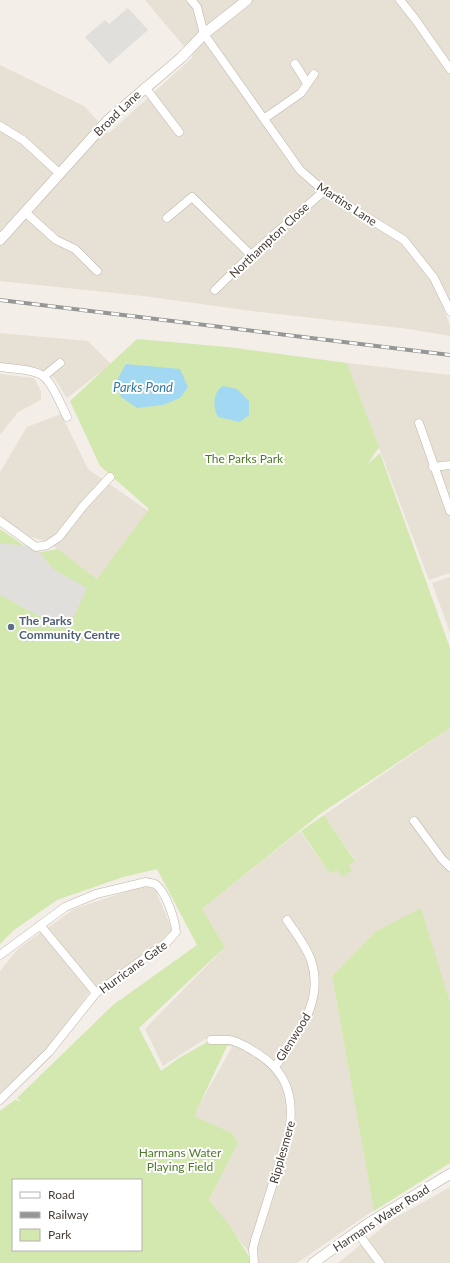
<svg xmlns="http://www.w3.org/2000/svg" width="450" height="1263" viewBox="0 0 450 1263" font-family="Lato,sans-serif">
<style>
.residential{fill:#e7e0d5}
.green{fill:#d3e8af;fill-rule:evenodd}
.parking{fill:#e1dfdc}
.water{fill:#a2d8f1}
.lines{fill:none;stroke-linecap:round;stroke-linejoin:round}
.minor-casing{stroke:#bfb5a9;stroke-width:9}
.tertiary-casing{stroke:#bfb5a9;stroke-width:11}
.minor{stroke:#fff;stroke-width:8}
.tertiary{stroke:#fff;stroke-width:10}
.rail-casing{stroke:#969696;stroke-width:4}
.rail{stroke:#fff;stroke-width:2.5;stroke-dasharray:8;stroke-linecap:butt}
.service-dot{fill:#5c6f8a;stroke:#fff;stroke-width:1.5}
.labels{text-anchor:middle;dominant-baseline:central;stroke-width:4;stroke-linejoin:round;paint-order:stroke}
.street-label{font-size:12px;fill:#463e36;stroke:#fff}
.park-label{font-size:12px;fill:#4e7928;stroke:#fff}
.service-label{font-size:12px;font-weight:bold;fill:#4e5e75;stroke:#fff;text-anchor:start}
.water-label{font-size:13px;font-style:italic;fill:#2b7ba3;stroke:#fff}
</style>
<rect width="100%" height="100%" fill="#f3eee7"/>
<!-- residential -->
<path class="residential" d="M145,0H450V304L443,307L450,326V336L409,329L252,311L143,296L0,281V65L84,106L109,133L193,57Z
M0,333L88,341L111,364L67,398L54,378L39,368L0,363Z
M347,363L450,375V573L429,580Z
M0,374L34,378L41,391V400L18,412L0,435Z
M61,414L88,469L148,511L97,579L48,542L31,537L0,516V472L27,427Z
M450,577V633L432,583Z
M450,728V1006L375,932L332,976L374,1210L297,1263H257L209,1200L238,1143L232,1133L193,1116L232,1047L205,1039L163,1066L145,1029L225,947L202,909L300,831L330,874L337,870H352L349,865L355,860L324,815Z
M140,887H154L173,931L89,993L47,1050L0,1093V971L19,948L74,909Z
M450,1187V1263H338L393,1219Z"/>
<!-- green -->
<path class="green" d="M137,339L227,347L347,363L379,447L367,465L380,453L450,648V728L320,814L202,909L225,947L139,1028L161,1071L179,1058L211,1040H230L194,1116L232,1133L238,1143L209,1200L230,1226L253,1263H0V1111L15,1100L21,1101L17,1098L113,1005L197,945L157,869L123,877L57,900L14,930L0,944V529L35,553L58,549L97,579L149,509L100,466L70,401ZM13,1180H141V1250H13Z
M324,815L355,861L349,865L352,870L342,877L337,870L330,874L301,831Z
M421,908L450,1003V1163L374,1211L332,976L375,932Z"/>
<!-- parking -->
<path class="parking" d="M128,8L148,30L109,64L85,37L105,20L109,24Z
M0,543L36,547L53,569L87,588L70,625L64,622L61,628L0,595Z"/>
<!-- water -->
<path class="water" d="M126,364L180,369L188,387L180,398L163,405L137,408L121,397L117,388V380Z
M223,386L237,389L249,401V415L240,422L218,417C213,407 212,393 223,386Z"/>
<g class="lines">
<!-- minor casing -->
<g class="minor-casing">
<path id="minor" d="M191,0L197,7L204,34L300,170L324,191L404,240L434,278L450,311
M400,0L415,19L450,69
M295,64L307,83
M145,87L179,132
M265,118L301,93L314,74
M0,126L23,140L59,173
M25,212L56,240L75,249L97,271
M167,218L192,197L251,255
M215,290L251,255L324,191
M0,367C12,369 34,369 43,376C52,382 62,407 67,417
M44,376L60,363
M419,423L450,511
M433,467L450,465
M0,521L36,547L47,545L59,537L84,505L110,477
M414,821L442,859L450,867
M40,925L96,993
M0,955L65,907L96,894L146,882C149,883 153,883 155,884C166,891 175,920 176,932L167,942L96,993L49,1052L0,1100
M211,1040C217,1040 223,1040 229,1040C238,1041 247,1047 255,1052C287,1071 295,1097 289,1133L255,1240L253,1249L254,1263
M275,1067C297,1034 325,1002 311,960C306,946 295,932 287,920
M357,1232L380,1263"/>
</g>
<!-- tertiary casing -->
<g class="tertiary-casing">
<path id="tertiary" d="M0,240L108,120L182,57L204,34L247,0
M313,1263L369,1223L450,1174"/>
</g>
<!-- minor -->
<use href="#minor" class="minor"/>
<!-- tertiary -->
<use href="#tertiary" class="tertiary"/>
<!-- rail casing -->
<g class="rail-casing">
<path id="rail" d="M0,300L450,355"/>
</g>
<!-- rail -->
<use href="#rail" class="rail"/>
</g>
<!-- markers -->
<circle class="service-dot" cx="11" cy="627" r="4"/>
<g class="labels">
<!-- street labels -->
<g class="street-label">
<text transform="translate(117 113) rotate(-44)">Broad Lane</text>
<text transform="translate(347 204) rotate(33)">Martins Lane</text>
<text transform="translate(269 240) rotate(-43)">Northampton Close</text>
<text transform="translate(133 967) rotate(-36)">Hurricane Gate</text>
<text transform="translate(293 1037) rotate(-58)">Glenwood</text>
<text transform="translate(282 1152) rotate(-74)">Ripplesmere</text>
<text transform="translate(381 1218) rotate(-33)">Harmans Water Road</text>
</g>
<!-- park labels -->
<g class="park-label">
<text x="244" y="458">The Parks Park</text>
<text x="180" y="1152">Harmans Water<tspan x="180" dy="14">Playing Field</tspan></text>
</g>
<!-- service labels -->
<g class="service-label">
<text x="19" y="620">The Parks<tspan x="19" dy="14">Community Centre</tspan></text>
</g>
<!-- water labels -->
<g class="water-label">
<text x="143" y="387">Parks Pond</text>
</g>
</g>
<!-- legend -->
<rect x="12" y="1179" width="130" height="72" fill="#ffffff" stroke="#b5b2af"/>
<rect x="20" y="1192" width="20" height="6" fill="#ffffff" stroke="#b5b2af"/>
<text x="48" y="1199" font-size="12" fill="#463e36">Road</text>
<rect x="20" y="1212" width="20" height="6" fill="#969696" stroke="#b5b2af"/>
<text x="48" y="1219" font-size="12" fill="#463e36">Railway</text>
<rect x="20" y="1229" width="20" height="12" fill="#d3e8af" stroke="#b5b2af"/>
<text x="48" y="1239" font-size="12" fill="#463e36">Park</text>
</svg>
